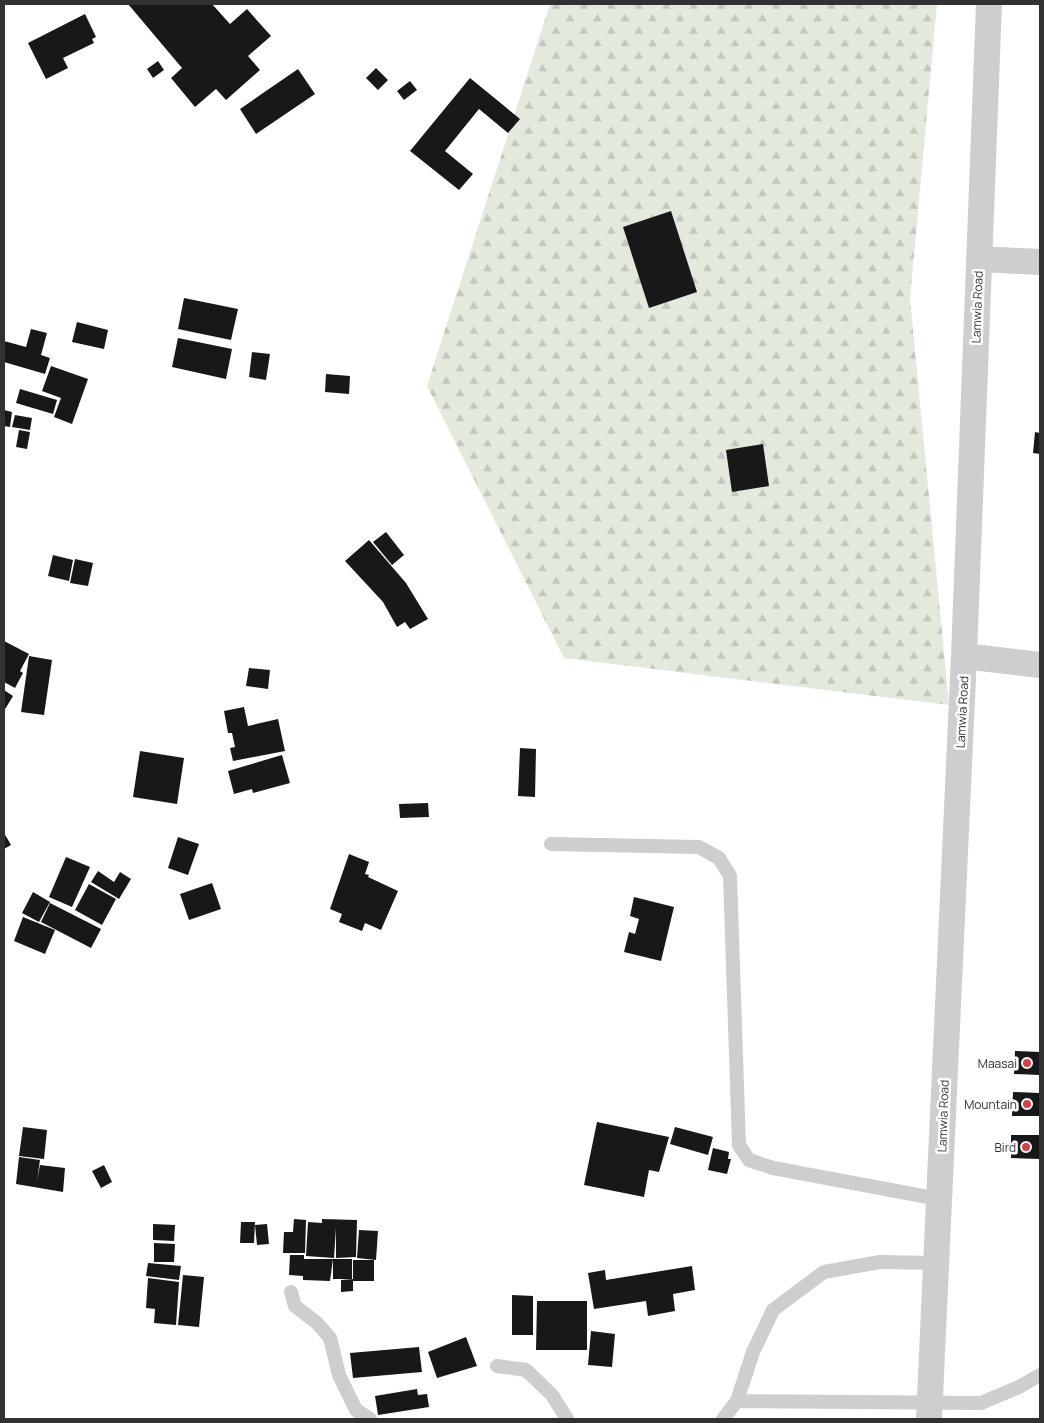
<svg xmlns="http://www.w3.org/2000/svg" width="1044" height="1423" viewBox="0 0 1044 1423" font-family="Manrope,sans-serif">
<style>
.forest{fill:url(#forest-firs)}
.building{fill:#181818}
.lines{fill:none;stroke-linecap:round;stroke-linejoin:round}
.lane{stroke:#cecece;stroke-width:14}
.street{stroke:#cecece;stroke-width:26}
.poi-dot{fill:#dc3e49;stroke:#fff;stroke-width:2}
.labels{text-anchor:middle;dominant-baseline:central;stroke-width:5;stroke-linejoin:round;paint-order:stroke}
.street-label{font-size:12px;fill:#313131;stroke:#fff}
.poi-label{font-size:12px;fill:#313131;stroke:#fff;text-anchor:end}
</style>
<defs>
<pattern id="forest-firs" width="22" height="20" patternUnits="userSpaceOnUse" patternTransform="scale(1.25)"><rect width="22" height="20" fill="#e3e9dd"/><path d="M5 1l3.5 6h-7zM16 11l3.5 6h-7z" fill="#c3c8be"/></pattern>
</defs>
<rect width="100%" height="100%" fill="#fff"/>
<!-- forest -->
<path class="forest" d="M550,4H937L910,299L949,705L564,658L427,386Z"/>
<!-- building -->
<path class="building" d="M128,4H212L230,24L247,9L271,36L248,56L260,70L226,100L216,89L195,107L171,78L182,68Z
M85,14L96,37L92,39L94,43L63,58L68,68L46,79L28,43Z
M158,61L164,70L153,78L147,69Z
M376,68L388,80L378,90L366,78Z
M298,69L315,94L256,134L240,109Z
M470,78L520,119L508,133L479,109L445,151L473,174L459,190L410,151Z
M410,81L417,90L404,100L397,91Z
M671,211L697,292L649,308L623,227Z
M184,298L238,309L231,340L178,329Z
M77,322L108,330L104,349L72,342Z
M31,329L47,333L41,355L50,358L45,374L4,362V341L26,347Z
M178,338L232,349L226,379L172,367Z
M252,352L270,354L266,380L249,377Z
M51,366L88,379L72,424L54,417L61,398L42,391Z
M326,374L350,376L349,394L325,392Z
M20,389L57,400L53,414L16,403Z
M4,410L12,412L10,427L4,426Z
M15,415L32,418L30,430L12,427Z
M19,430L30,432L27,449L16,447Z
M1035,432L1040,433V454L1033,453Z
M763,444L769,486L732,492L726,450Z
M386,532L404,555L392,565L373,542Z
M369,540L406,583L428,619L410,629L405,622L397,627L383,602L345,561Z
M53,555L73,560L69,581L48,576Z
M75,559L93,563L88,586L70,583Z
M4,641L29,654L20,671L23,673L15,688L4,682Z
M29,656L52,660L44,715L21,712Z
M249,668L270,670L268,689L246,686Z
M4,690L13,696L4,711Z
M244,707L248,726L278,719L285,751L233,761L230,748L235,747L232,733H228L224,711Z
M520,748L536,749L535,797L518,796Z
M140,751L184,758L177,804L133,797Z
M282,755L290,783L253,793L252,789L234,794L228,771Z
M428,803L429,817L400,818L399,804Z
M4,833L11,845L4,849Z
M178,837L199,844L188,875L168,868Z
M349,854L369,862L365,874L369,875L368,877L398,891L381,930L365,923L362,931L339,922L342,914L330,909Z
M66,857L90,867L72,907L49,897Z
M98,871L114,882L120,872L131,879L119,899L91,882Z
M212,883L221,909L189,920L180,894Z
M89,884L116,899L102,925L75,910Z
M33,892L50,902L39,922L22,913Z
M634,897L674,907L661,961L624,952L629,932L635,934L639,919L630,916Z
M50,903L101,929L91,948L41,922Z
M23,917L55,930L45,954L14,941Z
M1015,1051L1040,1052V1075L1014,1074Z
M1013,1092L1040,1093V1116H1012Z
M597,1122L669,1137L659,1172L649,1170L644,1197L584,1185Z
M23,1127L47,1130L44,1159L19,1156Z
M675,1127L713,1137L708,1155L670,1144Z
M1011,1135H1040V1159L1011,1158Z
M713,1148L729,1152L728,1159H731L727,1174L708,1170Z
M19,1157L40,1160L37,1181L40,1165L65,1168L63,1192L16,1184Z
M104,1165L112,1182L101,1188L92,1171Z
M294,1219L306,1220L305,1253H283L284,1232H293Z
M322,1219L357,1220L356,1257L336,1258V1228L334,1258L306,1256L308,1222L322,1223Z
M241,1222H255L254,1243H240Z
M153,1224L175,1225L174,1241L153,1240Z
M267,1224L269,1244L257,1245L255,1225Z
M359,1230L378,1231L376,1260L357,1258Z
M154,1243L175,1244L174,1262H154Z
M290,1255H304V1259H333L330,1281L303,1280V1276L289,1275Z
M333,1259H352V1279H333Z
M353,1260H374V1281H353V1291L341,1292V1280L353,1279Z
M148,1263L181,1266L179,1280L146,1276Z
M692,1266L695,1290L673,1294L675,1311L648,1316L646,1301L594,1309L588,1273L605,1270L606,1280Z
M183,1275L204,1277L199,1327L178,1325Z
M148,1278L179,1282L176,1325L154,1323L155,1309L146,1308Z
M512,1295L533,1296V1335H512Z
M537,1301H587V1350H536Z
M591,1331L615,1334L612,1367L588,1365Z
M466,1337L477,1366L437,1378L428,1352Z
M419,1347L422,1372L353,1378L350,1353Z
M417,1389L418,1395L427,1394L429,1407L378,1415L375,1396Z"/>
<g class="lines">
<!-- lane -->
<path class="lane" d="M551,844L699,847L719,858L730,876L739,1145L749,1160L773,1168L939,1199
M291,1292L295,1306L317,1323L330,1338L339,1375L356,1410L370,1419
M497,1366L526,1370L552,1395L567,1419
M737,1401L981,1403L1019,1387L1040,1375
M723,1419L737,1401L753,1352L773,1310L824,1272L880,1262L936,1263"/>
<!-- street -->
<path class="street" d="M979,259L1040,262
M964,656L1040,665
M929,1419L964,656L989,4"/>
</g>
<!-- markers -->
<g class="poi-dot">
<circle cx="1027" cy="1063" r="5"/>
<circle cx="1027" cy="1104" r="5"/>
<circle cx="1026" cy="1147" r="5"/>
</g>
<g class="labels">
<!-- street labels -->
<g class="street-label">
<text transform="translate(977 307) rotate(-88)">Lamwia Road</text>
<text transform="translate(962 712) rotate(-87)">Lamwia Road</text>
<text transform="translate(943 1116) rotate(-88)">Lamwia Road</text>
</g>
<!-- poi labels -->
<g class="poi-label">
<text x="1017" y="1063">Maasai</text>
<text x="1017" y="1104">Mountain</text>
<text x="1016" y="1147">Bird</text>
</g>
</g>
<!-- border -->
<rect width="1044" height="1423" fill="none" stroke="#313131" stroke-width="10"/>
</svg>
